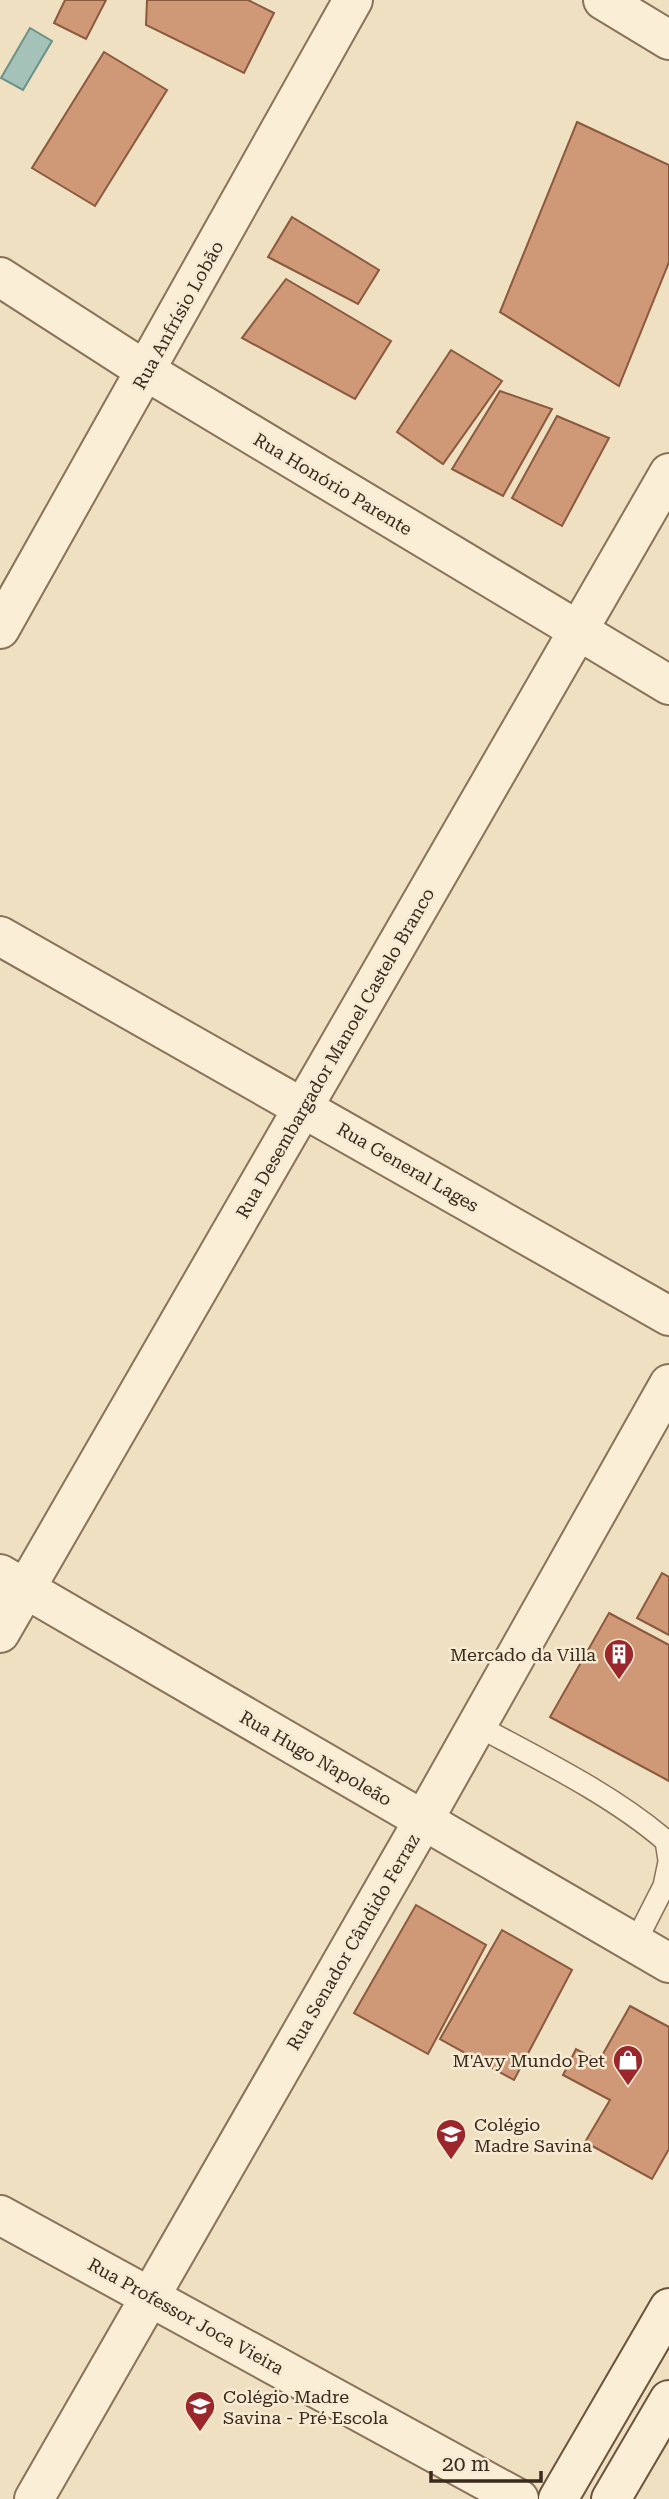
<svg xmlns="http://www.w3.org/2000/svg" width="669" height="2499" viewBox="0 0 669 2499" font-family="'Roboto Serif',serif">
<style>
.water{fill:#a5c2b8;stroke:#6b9086;stroke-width:2}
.building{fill:#cf9877;stroke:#8a593e;stroke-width:2}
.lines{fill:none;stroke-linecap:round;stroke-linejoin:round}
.lane-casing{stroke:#8a7159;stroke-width:24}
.street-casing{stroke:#8a7159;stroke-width:42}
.secondary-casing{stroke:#6c523c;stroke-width:42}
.lane{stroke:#faeed6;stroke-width:21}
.street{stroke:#faeed6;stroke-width:38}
.secondary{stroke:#faeed6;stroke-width:38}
.labels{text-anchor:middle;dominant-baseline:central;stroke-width:5;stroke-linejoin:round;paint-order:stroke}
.street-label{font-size:18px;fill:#392a1d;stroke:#f6ebd2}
.poi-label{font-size:18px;fill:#392a1d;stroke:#f6ebd2;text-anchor:end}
</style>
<rect width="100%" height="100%" fill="#efe0c2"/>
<!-- water -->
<path class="water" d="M30,28L52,41L23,90L1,78Z"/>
<!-- building -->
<path class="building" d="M65,0H106L86,39L54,23Z
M147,0H248L274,13L244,73L146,25Z
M104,52L167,90L95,206L32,168Z
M577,122L669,165V262L619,386L500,312Z
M292,217L379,270L358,304L268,257Z
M286,279L391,341L355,399L242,338Z
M451,350L502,381L443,464L397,432Z
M500,391L552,409L503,496L452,469Z
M557,416L609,438L562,526L512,498Z
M662,1573L669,1577V1635L637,1618Z
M609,1613L669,1645V1781L550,1717Z
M416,1905L486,1945L428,2054L354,2013Z
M502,1930L572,1970L514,2080L440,2039Z
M630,2006L669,2027V2149L652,2179L585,2142L610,2100L563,2075L576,2049L599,2061Z"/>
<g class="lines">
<!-- lane casing -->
<g class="lane-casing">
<path id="lane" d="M476,1725C539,1759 613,1795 666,1841L669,1860
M635,1943L664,1886L669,1862"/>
</g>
<!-- street casing -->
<g class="street-casing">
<path id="street" d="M603,0L669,40
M0,277L146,371L669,685
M0,629L353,0
M0,936L669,1316
M0,1574L669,1963
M0,1633L669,473
M0,2215L519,2499
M34,2499L423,1821L669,1384"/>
</g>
<!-- secondary casing -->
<g class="secondary-casing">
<path id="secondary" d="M558,2499L669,2308
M611,2499L669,2400"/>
</g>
<!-- lane -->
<use href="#lane" class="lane"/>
<!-- street -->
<use href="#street" class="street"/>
<!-- secondary -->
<use href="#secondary" class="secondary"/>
</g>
<!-- icons -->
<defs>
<g id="building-pin" transform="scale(1.575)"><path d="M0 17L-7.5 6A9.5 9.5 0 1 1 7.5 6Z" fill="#9b272c" stroke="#f6ebd2"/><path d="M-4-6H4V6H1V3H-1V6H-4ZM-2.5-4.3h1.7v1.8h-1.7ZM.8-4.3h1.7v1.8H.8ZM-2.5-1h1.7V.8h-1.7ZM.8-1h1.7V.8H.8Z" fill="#fff"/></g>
<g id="shop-pin" transform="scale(1.575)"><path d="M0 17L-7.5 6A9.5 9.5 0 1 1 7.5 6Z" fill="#9b272c" stroke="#f6ebd2"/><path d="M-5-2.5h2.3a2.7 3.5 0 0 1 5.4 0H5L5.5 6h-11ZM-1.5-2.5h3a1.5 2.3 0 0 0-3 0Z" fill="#fff"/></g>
<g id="school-pin" transform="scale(1.575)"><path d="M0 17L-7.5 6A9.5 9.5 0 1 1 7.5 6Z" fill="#9b272c" stroke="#f6ebd2"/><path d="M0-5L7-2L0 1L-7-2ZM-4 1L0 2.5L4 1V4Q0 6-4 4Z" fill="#fff"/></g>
</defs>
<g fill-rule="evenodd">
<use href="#building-pin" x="619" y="1654"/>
<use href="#shop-pin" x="628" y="2060"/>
<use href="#school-pin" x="451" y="2134"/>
<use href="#school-pin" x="200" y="2406"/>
</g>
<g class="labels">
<!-- street labels -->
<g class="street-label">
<text transform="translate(178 315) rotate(-61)">Rua Anfrísio Lobão</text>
<text transform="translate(333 484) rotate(31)">Rua Honório Parente</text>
<text transform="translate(335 1053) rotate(-60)">Rua Desembargador Manoel Castelo Branco</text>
<text transform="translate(408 1167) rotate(30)">Rua General Lages</text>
<text transform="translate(316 1758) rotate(30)">Rua Hugo Napoleão</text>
<text transform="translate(353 1942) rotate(-60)">Rua Senador Cândido Ferraz</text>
<text transform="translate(186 2316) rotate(29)">Rua Professor Joca Vieira</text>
</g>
<!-- poi labels -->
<g class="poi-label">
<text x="596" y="1654">Mercado da Villa</text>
<text x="605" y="2060">M'Avy Mundo Pet</text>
<text x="474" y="2124" text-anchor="start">Colégio<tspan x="474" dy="21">Madre Savina</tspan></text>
<text x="223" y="2396" text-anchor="start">Colégio Madre<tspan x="223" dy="21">Savina - Pré Escola</tspan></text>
</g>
</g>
<!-- scale -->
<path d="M431 2471v10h110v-10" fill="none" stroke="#392a1d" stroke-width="3.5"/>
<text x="442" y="2471" font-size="21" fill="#392a1d" stroke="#f6ebd2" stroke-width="5" paint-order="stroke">20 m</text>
</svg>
